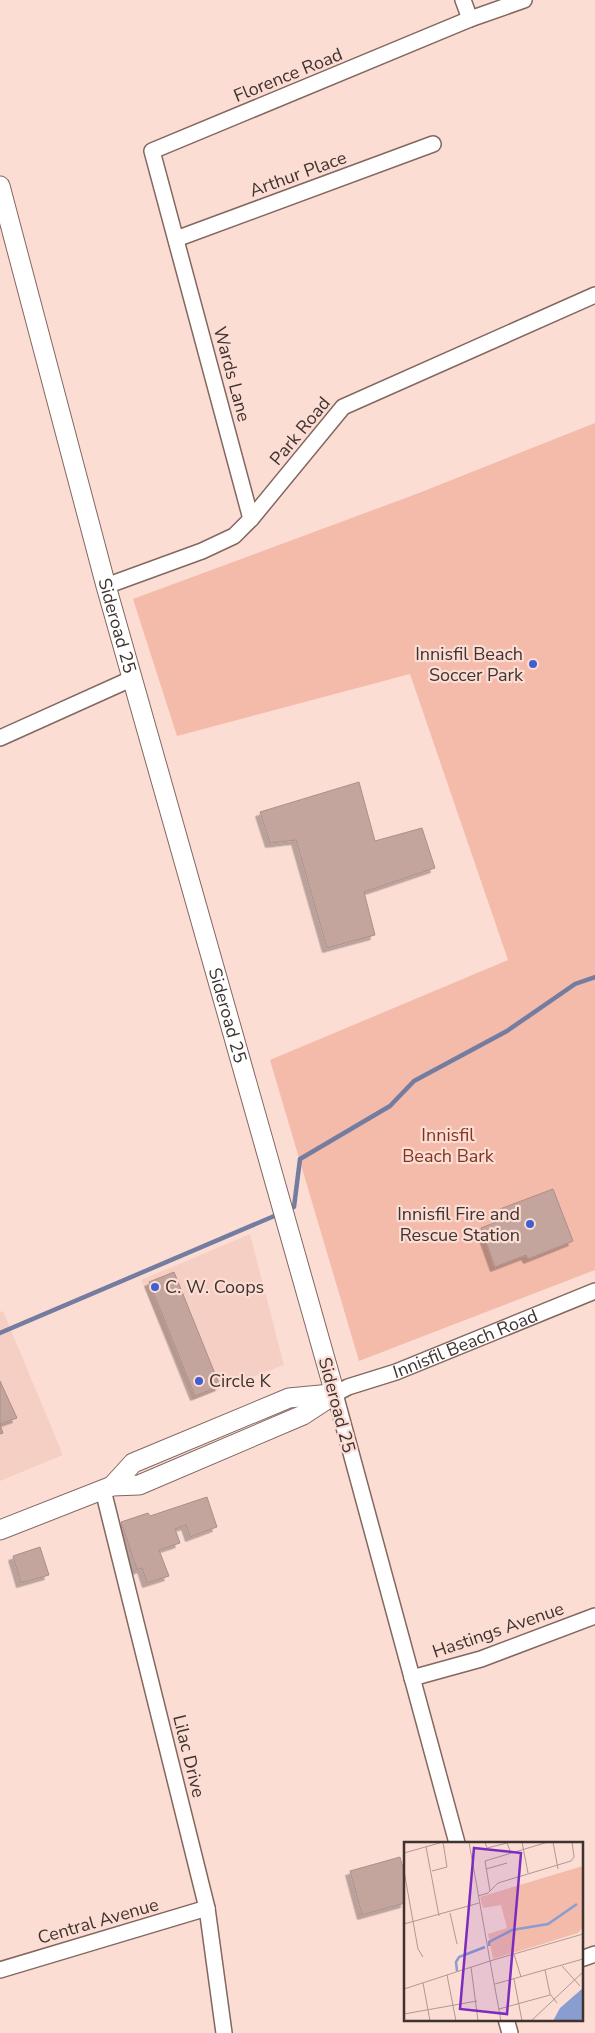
<svg xmlns="http://www.w3.org/2000/svg" width="595" height="2033" viewBox="0 0 595 2033" font-family="'Nunito Sans',sans-serif">
<style>
.built{fill:#f6cfc4}
.green{fill:#f4baaa}
.lines{fill:none;stroke-linecap:round;stroke-linejoin:round}
.stream{stroke:#747da0;stroke-width:4.5}
.building{fill:#c3a59d;stroke:#ac8f87;filter:url(#shadow)}
.minor-casing{stroke:#836760;stroke-width:18}
.major-casing{stroke:#836760;stroke-width:21}
.minor{stroke:#fff;stroke-width:15}
.major{stroke:#fff;stroke-width:19}
.poi-dot{fill:#425fd2;stroke:#fcddd4;stroke-width:2}
.labels{text-anchor:middle;dominant-baseline:central;stroke-width:4.5;stroke-linejoin:round;paint-order:stroke}
.street-label{font-size:18px;fill:#3f3330;stroke:#fcddd4}
.poi-label{font-size:18px;fill:#3f3330;stroke:#fcddd4;text-anchor:end}
.park-label{font-size:18px;fill:#803521;stroke:#fcddd4}
.inset-river{fill:none;stroke:#8a9dd0;stroke-width:2.5}
.inset-road{fill:none;stroke:#b09992;stroke-width:1}
.view{fill:#7b2cbf;fill-opacity:0.15;stroke:#7b2cbf;stroke-width:2.5}
.inset-edge{fill:none;stroke:#3f3330;stroke-width:2.5}
</style>
<defs>
<filter id="shadow"><feDropShadow dx="-4.5" dy="4.5" stdDeviation="0" flood-color="#0004"/></filter>
</defs>
<rect width="100%" height="100%" fill="#fcddd4"/>
<!-- built -->
<path class="built" d="M250,1234L284,1365L193,1400L141,1280Z
M3,1311L63,1455L0,1481V1312Z"/>
<!-- green -->
<path class="green" d="M595,423V1270L359,1361L270,1060L508,960L410,674L177,736L133,599L419,493Z"/>
<g class="lines">
<!-- stream -->
<path class="stream" d="M289,1209L294,1207L300,1159L390,1106L414,1081L507,1031L575,984L595,977
M0,1333L279,1214"/>
</g>
<!-- building -->
<path class="building" d="M359,782L375,841L422,828L435,868L364,892L375,935L327,948L296,840L270,843L260,812Z
M553,1189L573,1241L528,1259L526,1255L495,1267L481,1228L504,1219L500,1209Z
M174,1272L220,1386L195,1396L149,1282Z
M0,1381L17,1418L0,1424L3,1433L0,1434Z
M207,1497L217,1527L190,1537L186,1525L175,1529L180,1543L159,1550L169,1576L147,1583L142,1568L137,1570L121,1522L148,1513L150,1516Z
M40,1547L49,1575L21,1583L13,1556Z
M400,1857L405,1875V1903L362,1915L350,1871Z"/>
<g class="lines">
<!-- minor casing -->
<g class="minor-casing">
<g id="minor">
<path d="M463,0L470,19"/>
<path d="M176,239L433,144"/>
<path d="M251,519L152,151L470,19L524,0"/>
<path d="M106,586L202,551L234,536L251,519L343,407L595,295"/>
<path d="M0,738L131,679"/>
<path d="M103,1490L207,1908L224,2033"/>
<path d="M412,1678L481,1659L595,1616"/>
<path id="s1" d="M457,1843L335,1394L348,1387L396,1372L595,1291"/>
<path d="M581,1959L595,1954"/>
<path d="M0,1970L207,1908"/>
<path d="M506,2019L510,2033"/>
</g>
</g>
<!-- major casing -->
<g class="major-casing">
<g id="major">
<path id="s2" d="M0,186L106,586L335,1394"/>
<path d="M112,1486L133,1463L289,1398L331,1394"/>
<path d="M0,1530L112,1486L139,1485L303,1415L335,1394"/>
</g>
</g>
<!-- minor -->
<use href="#minor" class="minor"/>
<!-- major -->
<use href="#major" class="major"/>
</g>
<!-- markers -->
<g class="poi-dot">
<circle cx="533" cy="664" r="5"/>
<circle cx="530" cy="1224" r="5"/>
<circle cx="155" cy="1287" r="5"/>
<circle cx="199" cy="1381" r="5"/>
</g>
<g class="labels">
<!-- street labels -->
<g class="street-label">
<text transform="translate(288 75) rotate(-22)">Florence Road</text>
<text transform="translate(298 174) rotate(-20)">Arthur Place</text>
<text transform="translate(232 374) rotate(75)">Wards Lane</text>
<text transform="translate(300 431) rotate(-50)">Park Road</text>
<text stroke="none"><textPath href="#s2" startOffset="455">Sideroad 25</textPath></text>
<text stroke="none"><textPath href="#s2" startOffset="860">Sideroad 25</textPath></text>
<text stroke="none"><textPath href="#s1" startOffset="605">Innisfil Beach Road</textPath></text>
<text transform="translate(337 1405) rotate(75)">Sideroad 25</text>
<text transform="translate(498 1630) rotate(-19)">Hastings Avenue</text>
<text transform="translate(189 1756) rotate(76)">Lilac Drive</text>
<text transform="translate(98 1921) rotate(-16)">Central Avenue</text>
</g>
<!-- poi labels -->
<g class="poi-label">
<text x="523" y="654">Innisfil Beach<tspan x="523" dy="21">Soccer Park</tspan></text>
<text x="520" y="1214">Innisfil Fire and<tspan x="520" dy="21">Rescue Station</tspan></text>
<text x="165" y="1287" text-anchor="start">C. W. Coops</text>
<text x="209" y="1381" text-anchor="start">Circle K</text>
</g>
<!-- park labels -->
<g class="park-label">
<text x="448" y="1135">Innisfil<tspan x="448" dy="21">Beach Bark</tspan></text>
</g>
</g>
<!-- overview -->
<g transform="translate(404 1842)">
<rect width="179" height="179" fill="#fcddd4"/>
<path d="M179,24V85L174,91L89,117L84,92L103,86L97,63L79,66L76,55Z" fill="#f4baaa"/>
<path d="M179,146V179H149L156,166Z" fill="#8a9dd0"/>
<path class="inset-river" d="M85,104V100L108,88L144,82L173,62M53,129L52,120L55,115L81,105"/>
<path class="inset-road" d="M65,0L86,119M81,0L83,6L103,1L107,11M118,0L124,31M149,0L154,27M22,5L35,74M0,11L39,0M82,27L103,21M0,29L14,107L19,115M28,29L43,25L39,0M86,49L81,19L144,0M74,54L84,51L94,41L167,19L170,15L168,0M46,71L53,102M0,82L75,61M110,112L117,135M158,124L176,144M67,125L74,179M141,128L146,152L153,161M43,133L52,179M110,137L118,179M19,141L26,179M91,142L179,117M0,147L86,119M95,167L146,153M0,172L73,159M97,179L86,119L179,92M127,179L179,130"/>
<path class="view" d="M70,6L117,11L103,172L56,167Z"/>
<rect width="179" height="179" class="inset-edge"/>
</g>
</svg>
